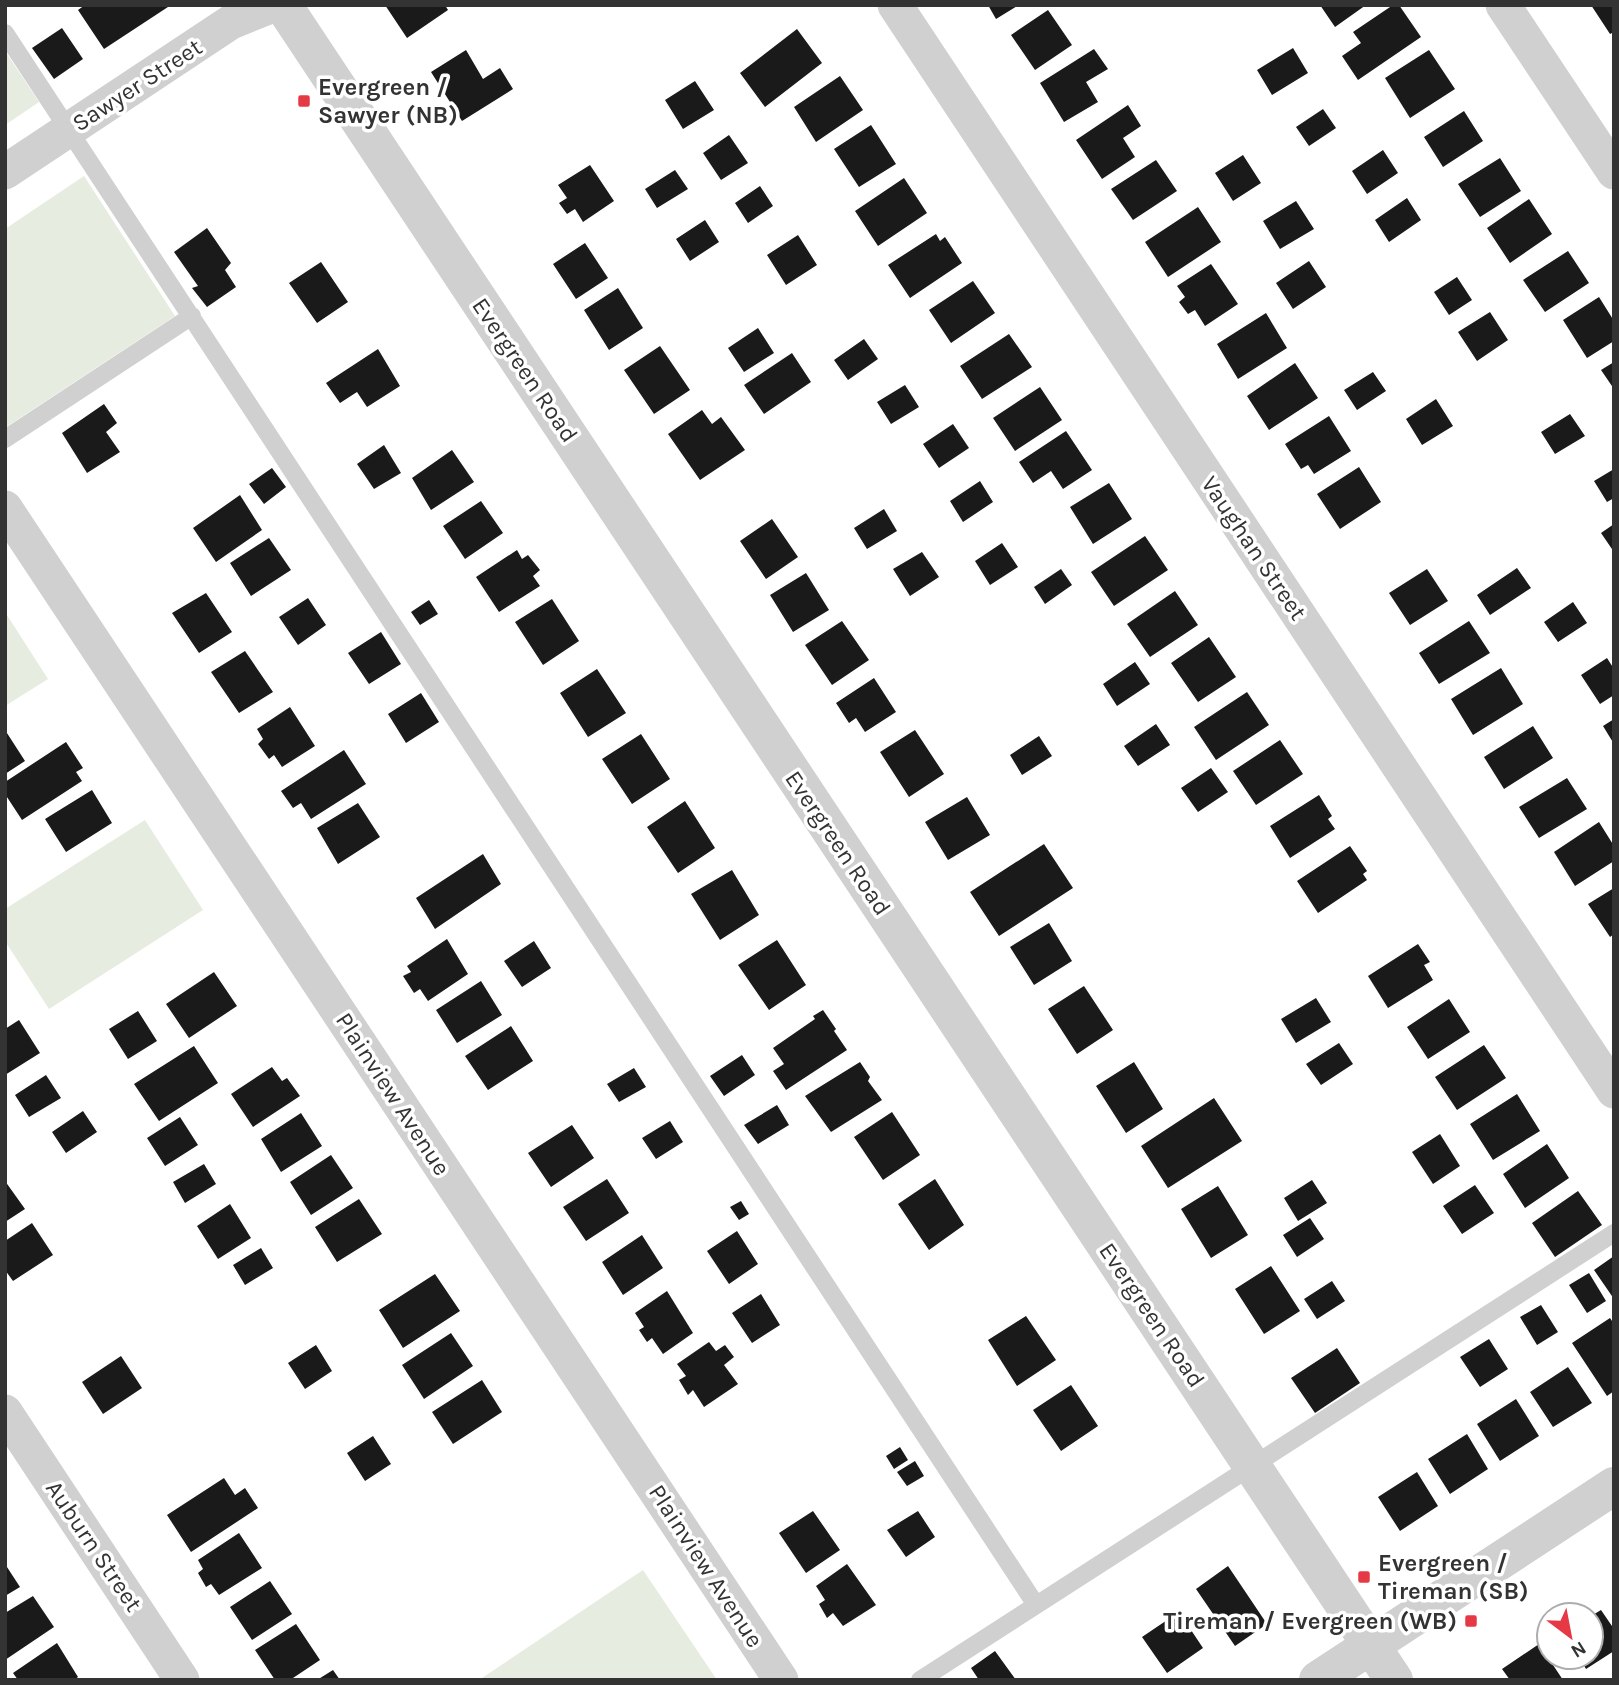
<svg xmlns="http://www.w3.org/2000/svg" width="1619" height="1685" viewBox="0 0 1619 1685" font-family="Karla,sans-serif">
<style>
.green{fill:#e6ecdf}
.building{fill:#1a1a1a}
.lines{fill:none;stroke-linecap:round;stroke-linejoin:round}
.service{stroke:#d0d0d0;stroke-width:18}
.minor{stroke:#d0d0d0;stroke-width:35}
.tertiary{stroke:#d0d0d0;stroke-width:38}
.poi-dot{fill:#e63946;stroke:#fff;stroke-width:2.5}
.labels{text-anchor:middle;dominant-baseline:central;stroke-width:7;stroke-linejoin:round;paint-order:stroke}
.street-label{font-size:24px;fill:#333;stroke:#fff}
.poi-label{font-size:24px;font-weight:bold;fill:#333;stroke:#fff;text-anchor:start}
</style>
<rect width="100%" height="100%" fill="#fff"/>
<!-- green -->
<path class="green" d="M5,51L39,102L5,125Z
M84,176L175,316L6,427L5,229Z
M5,612L48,679L5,706Z
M145,820L203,910L49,1009L5,941V909Z
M643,1570L717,1680H479Z"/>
<!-- building -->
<path class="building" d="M85,5H171L104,49L78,10Z
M385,5H445L448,10L407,38Z
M988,5H1019L996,19Z
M1320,5H1366L1335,27Z
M1393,5H1399L1421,37L1358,80L1342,56L1361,43L1353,32Z
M1591,5H1614V32L1610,34Z
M1048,10L1072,45L1035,70L1011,35Z
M62,28L83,59L54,79L32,48Z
M797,29L822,63L765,107L740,73Z
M1293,48L1308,73L1272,95L1257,70Z
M1094,49L1108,69L1086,82L1098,102L1064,122L1040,83Z
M466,50L483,79L500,68L513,89L462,121L431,72Z
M1429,50L1455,89L1410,118L1385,78Z
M840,76L863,110L816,142L794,107Z
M695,81L714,110L683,129L665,100Z
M1128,105L1141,126L1123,138L1135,157L1102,179L1076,140Z
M1323,109L1336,128L1309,146L1296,127Z
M1464,111L1483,141L1443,167L1424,137Z
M871,125L896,164L859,187L834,149Z
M729,135L748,163L721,180L703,153Z
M1383,150L1398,173L1367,194L1352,171Z
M1243,155L1261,183L1233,201L1215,173Z
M1500,158L1521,191L1480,217L1458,184Z
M1156,160L1177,191L1133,220L1111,189Z
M590,165L614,201L583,222L575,209L567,214L559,203L567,198L558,185Z
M675,170L688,189L657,208L645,189Z
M904,178L927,213L878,246L855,211Z
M760,186L773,206L748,223L735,203Z
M1407,198L1421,220L1389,242L1375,220Z
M1529,199L1552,234L1510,263L1487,228Z
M1296,201L1314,229L1280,249L1263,221Z
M1198,207L1221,242L1168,277L1145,242Z
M705,220L719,242L690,261L676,239Z
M207,228L231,263L225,270L236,287L207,307L192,288L198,286L174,252Z
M936,234L940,241L945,237L962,263L910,298L888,265Z
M798,235L817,265L786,285L767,255Z
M585,243L608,278L576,299L553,264Z
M1568,251L1589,283L1545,312L1523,280Z
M1309,261L1326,287L1293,309L1276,283Z
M321,262L348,302L317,323L289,283Z
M1211,264L1238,304L1205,326L1195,310L1188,314L1179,302L1185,297L1177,286Z
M1457,277L1472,300L1449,315L1434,292Z
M973,281L995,313L951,343L929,310Z
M618,288L643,328L609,350L584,310Z
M1599,297L1614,321V341L1587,358L1563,320Z
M1490,312L1508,340L1477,361L1458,332Z
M1266,313L1287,348L1238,379L1217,344Z
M758,328L774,353L744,372L728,348Z
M1009,334L1032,367L982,399L960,366Z
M864,339L878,359L848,380L834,360Z
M660,346L690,390L654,414L624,370Z
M378,349L400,386L367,407L357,392L340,403L326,383Z
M792,353L811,382L764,414L744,385Z
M1614,362V389L1601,370Z
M1295,363L1318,398L1269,430L1247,396Z
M1373,372L1386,391L1357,410L1344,390Z
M905,385L919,407L891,424L877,402Z
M1040,387L1062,420L1015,451L993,418Z
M1436,399L1453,426L1422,445L1406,419Z
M104,404L117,423L106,432L120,452L87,473L62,433Z
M702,410L712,424L721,417L745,450L700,480L668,434Z
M1570,414L1585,436L1555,454L1541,432Z
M1329,416L1351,451L1314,474L1308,465L1301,469L1285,444Z
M953,424L969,448L939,468L923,444Z
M1066,431L1092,470L1063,489L1051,471L1033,483L1019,462Z
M384,445L401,473L374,489L357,464Z
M452,450L474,482L431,510L412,478Z
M1359,467L1381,502L1340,529L1317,494Z
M272,468L286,487L264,504L249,484Z
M1614,469V498L1607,502L1594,481Z
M980,481L993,502L963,522L950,501Z
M1109,483L1132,519L1093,544L1070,507Z
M240,495L262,530L216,562L193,528Z
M481,501L503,533L465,559L443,526Z
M884,509L897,531L867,549L854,528Z
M772,519L798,557L766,579L740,541Z
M1614,524V552L1601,533Z
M1145,536L1168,570L1114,606L1091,572Z
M269,538L291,570L251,596L230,563Z
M1002,543L1018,567L990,585L975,561Z
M517,550L522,559L528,555L540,570L533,576L540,586L499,612L476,577Z
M922,552L939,577L910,596L893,569Z
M1517,568L1531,588L1490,615L1477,595Z
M1061,569L1072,585L1045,604L1034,587Z
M1427,569L1448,601L1410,625L1389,593Z
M806,573L829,610L793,632L770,595Z
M1175,591L1198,625L1150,657L1127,624Z
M206,593L232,632L199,653L172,613Z
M308,598L326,625L298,645L279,617Z
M552,599L579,641L543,665L515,622Z
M429,600L438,614L420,625L411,612Z
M1573,602L1587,623L1558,642L1544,622Z
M842,621L869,660L832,685L805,645Z
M1469,621L1490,653L1439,684L1419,653Z
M381,632L401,664L369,684L348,653Z
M1209,637L1236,677L1198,702L1171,663Z
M245,651L273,692L239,713L211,672Z
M1607,658L1614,669V695L1600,704L1581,675Z
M1135,662L1150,684L1117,706L1103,684Z
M1501,668L1523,704L1473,735L1451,699Z
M597,669L626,713L588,737L560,693Z
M874,678L896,712L865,732L856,718L849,723L836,703Z
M1247,692L1269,725L1216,760L1194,727Z
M421,693L439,722L406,743L388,714Z
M290,707L315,746L282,767L274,755L269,759L258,744L263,739L257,729Z
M1614,719V744L1603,726Z
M1156,724L1170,745L1138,766L1124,746Z
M1533,726L1553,758L1504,789L1484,757Z
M5,730L25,761L5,774Z
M915,730L944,774L909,797L880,752Z
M641,734L670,779L632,804L602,759Z
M1039,736L1052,756L1022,775L1010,755Z
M1280,740L1303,774L1256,805L1233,771Z
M66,742L83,768L76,772L82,781L22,820L5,794V782Z
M344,750L366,784L311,819L301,803L293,808L281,791Z
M1211,768L1228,792L1198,812L1181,788Z
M1567,778L1587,809L1539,838L1519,807Z
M92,790L112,823L66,852L45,819Z
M1319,795L1332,816L1328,819L1335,829L1290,858L1270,826Z
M967,797L990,835L948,860L925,822Z
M685,801L715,848L678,873L647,827Z
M358,803L380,837L338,864L317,828Z
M1599,822L1614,846V861L1575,886L1554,852Z
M1044,844L1073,888L999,936L970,892Z
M1350,846L1367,871L1363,874L1367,880L1318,913L1297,881Z
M483,854L501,884L435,929L416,898Z
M732,870L759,915L720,940L691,894Z
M1614,888V934L1610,937L1588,904Z
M1049,923L1072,961L1034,985L1010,947Z
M447,939L468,974L428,1001L420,989L414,993L403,976L411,972L407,966Z
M777,940L806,985L769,1010L738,965Z
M534,941L551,968L522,987L504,961Z
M1418,944L1430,962L1424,965L1433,980L1388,1008L1368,976Z
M214,972L237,1006L189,1038L166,1004Z
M481,981L502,1015L457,1043L436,1010Z
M1084,986L1113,1030L1077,1054L1048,1009Z
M1316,998L1331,1022L1296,1043L1281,1019Z
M1449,999L1470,1032L1428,1059L1407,1027Z
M823,1010L836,1029L834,1031L847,1050L786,1090L773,1071L784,1064L773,1048L815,1019L813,1016Z
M138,1011L157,1041L128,1059L109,1029Z
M19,1020L40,1053L5,1075V1029Z
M511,1026L533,1061L488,1090L465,1056Z
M1339,1043L1353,1064L1321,1085L1306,1064Z
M1484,1045L1506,1078L1457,1110L1435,1077Z
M194,1046L218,1083L159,1121L134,1084Z
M742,1055L755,1075L724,1096L710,1076Z
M860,1062L870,1077L868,1081L882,1100L831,1132L805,1096Z
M1134,1062L1163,1109L1126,1133L1096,1086Z
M272,1067L282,1081L287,1078L300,1096L253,1127L231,1094Z
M634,1068L646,1087L619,1102L607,1084Z
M46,1075L61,1098L29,1117L15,1095Z
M1517,1094L1540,1131L1493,1160L1470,1124Z
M1214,1098L1242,1141L1168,1188L1141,1146Z
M777,1105L789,1125L758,1144L744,1125Z
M83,1111L97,1132L66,1153L52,1132Z
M892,1112L920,1155L883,1180L854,1137Z
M301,1113L322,1146L281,1172L261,1139Z
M180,1117L198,1145L165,1166L147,1138Z
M670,1121L683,1142L656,1159L642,1138Z
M572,1125L594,1158L551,1187L528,1153Z
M1440,1134L1460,1166L1433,1184L1412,1152Z
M1547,1144L1569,1178L1525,1208L1503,1174Z
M331,1155L353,1188L311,1215L290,1182Z
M204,1164L216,1184L185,1203L173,1182Z
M607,1179L629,1213L586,1241L563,1207Z
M935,1179L964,1225L929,1250L898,1204Z
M1312,1180L1327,1203L1298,1221L1284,1198Z
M5,1181L25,1209L5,1222Z
M1475,1185L1494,1213L1462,1234L1443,1206Z
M1218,1186L1248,1235L1211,1258L1181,1209Z
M1578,1191L1602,1225L1555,1257L1532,1223Z
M359,1199L382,1234L337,1262L315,1227Z
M741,1201L749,1214L739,1220L730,1207Z
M230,1204L251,1238L218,1259L197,1226Z
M1310,1218L1324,1239L1297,1257L1283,1235Z
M32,1223L53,1255L13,1281L5,1270V1241Z
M737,1231L758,1264L729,1284L707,1251Z
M642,1235L663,1268L623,1295L602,1262Z
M261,1248L273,1268L245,1285L233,1265Z
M1614,1256V1299L1594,1270Z
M1271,1266L1300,1311L1264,1334L1235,1289Z
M1589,1273L1606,1301L1587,1313L1569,1285Z
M435,1274L460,1311L403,1348L379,1310Z
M1332,1281L1345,1301L1317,1319L1304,1299Z
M667,1291L693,1333L663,1354L652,1338L647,1342L639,1330L644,1327L635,1313Z
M761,1294L780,1325L752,1343L732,1313Z
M1541,1305L1558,1332L1537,1345L1520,1317Z
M1026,1316L1056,1360L1017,1386L988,1340Z
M1610,1318L1614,1324V1391L1607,1396L1572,1343Z
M451,1333L473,1366L424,1399L402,1365Z
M1489,1339L1508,1369L1480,1387L1460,1357Z
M709,1342L716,1351L725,1345L734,1357L724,1365L738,1384L704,1407L693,1390L688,1395L679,1380L686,1376L677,1364Z
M316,1345L332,1371L305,1389L288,1363Z
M1337,1348L1360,1383L1315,1413L1291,1378Z
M121,1356L142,1388L103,1414L82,1382Z
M1568,1367L1592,1403L1553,1427L1530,1392Z
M482,1380L502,1412L453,1444L432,1412Z
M1071,1385L1098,1426L1061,1451L1033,1410Z
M1516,1399L1539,1436L1500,1461L1477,1424Z
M1467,1434L1488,1469L1450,1494L1428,1459Z
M373,1436L391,1464L365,1481L347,1453Z
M900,1447L908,1460L894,1469L886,1456Z
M915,1461L924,1476L907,1486L897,1472Z
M1417,1472L1438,1506L1400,1531L1378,1497Z
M224,1478L235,1495L245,1488L258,1508L191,1552L167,1515Z
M813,1511L840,1550L806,1573L779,1533Z
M918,1511L935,1537L906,1557L887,1530Z
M239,1533L262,1568L219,1595L211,1584L206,1587L198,1573L203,1569L198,1560Z
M5,1564L20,1587L5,1596Z
M847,1564L876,1605L843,1626L833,1613L827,1618L819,1604L825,1600L816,1586Z
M1228,1566L1267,1624L1235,1646L1196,1589Z
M270,1581L292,1614L252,1640L230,1607Z
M33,1596L54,1627L5,1660V1613Z
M1601,1610L1614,1629V1651L1586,1669L1579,1657H1591V1616Z
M1179,1612L1203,1648L1167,1673L1142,1637Z
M296,1624L320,1660L290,1680H275L255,1650Z
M57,1643L78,1677L74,1680H18L13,1673Z
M1539,1644L1563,1680H1510L1502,1669Z
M995,1651L1016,1680H979L971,1668Z
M333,1670L340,1680H317Z"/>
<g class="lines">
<!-- service -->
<path class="service" d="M5,33L1036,1605
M5,439L192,316
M920,1680L1614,1233"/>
<!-- minor -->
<path class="minor" d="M895,5L1614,1091
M1503,5L1614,172
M5,172L231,22L273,5
M5,508L781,1680
M5,1412L182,1680"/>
<!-- tertiary -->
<path class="tertiary" d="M283,5L1394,1680
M1318,1680L1614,1486"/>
</g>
<!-- markers -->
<g class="poi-dot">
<rect x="297" y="94" width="14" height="14" rx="3.5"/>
<rect x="1357" y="1570" width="14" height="14" rx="3.5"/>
<rect x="1464" y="1614" width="14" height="14" rx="3.5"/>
</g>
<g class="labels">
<!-- street labels -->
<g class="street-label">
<text transform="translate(137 85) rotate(-33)">Sawyer Street</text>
<text transform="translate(525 370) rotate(56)">Evergreen Road</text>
<text transform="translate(1254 548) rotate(56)">Vaughan Street</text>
<text transform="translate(838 843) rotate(56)">Evergreen Road</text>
<text transform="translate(393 1094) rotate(57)">Plainview Avenue</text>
<text transform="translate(1152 1315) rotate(56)">Evergreen Road</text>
<text transform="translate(94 1546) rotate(56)">Auburn Street</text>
<text transform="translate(706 1566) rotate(57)">Plainview Avenue</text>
</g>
<!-- poi labels -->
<g class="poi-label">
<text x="318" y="87">Evergreen /<tspan x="318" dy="28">Sawyer (NB)</tspan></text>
<text x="1378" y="1563">Evergreen /<tspan x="1378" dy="28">Tireman (SB)</tspan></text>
<text x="1457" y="1621" text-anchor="end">Tireman / Evergreen (WB)</text>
</g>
</g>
<!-- border -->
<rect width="1619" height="1685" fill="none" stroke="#333333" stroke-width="14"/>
<!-- north arrow -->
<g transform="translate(1570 1636) rotate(148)"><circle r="33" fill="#ffffff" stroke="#adadad" stroke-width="2"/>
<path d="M0-5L12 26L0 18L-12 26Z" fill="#e63946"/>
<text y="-10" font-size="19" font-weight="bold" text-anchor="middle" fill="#333333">N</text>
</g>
</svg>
